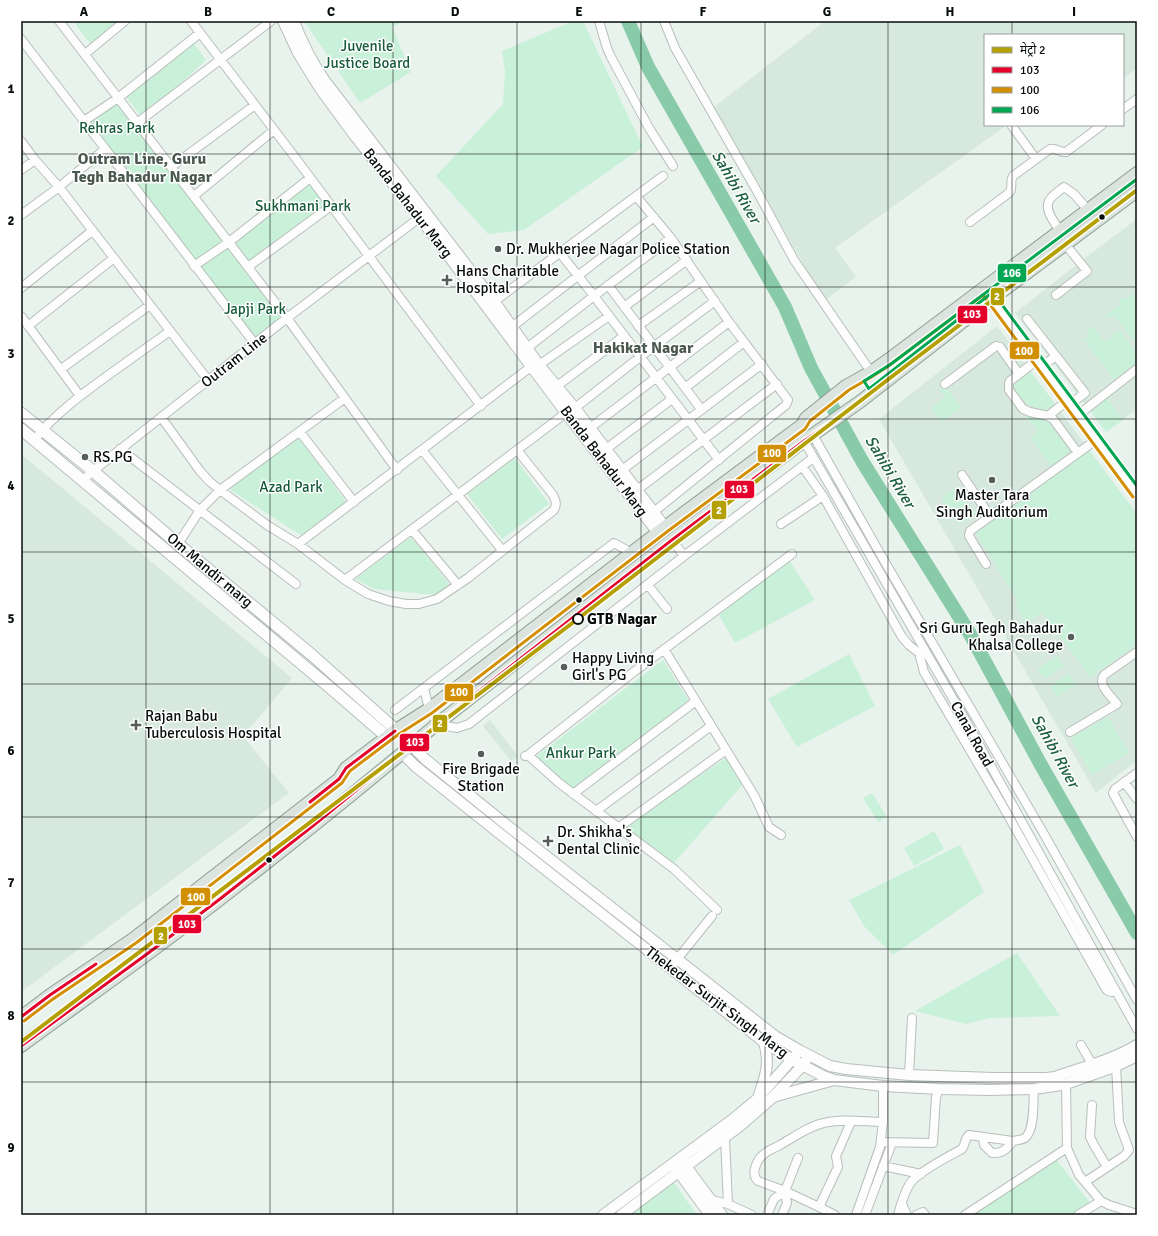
<svg xmlns="http://www.w3.org/2000/svg" width="1158" height="1236" viewBox="0 0 1158 1236" font-family="Signika,'Noto Sans Devanagari',sans-serif">
<style>
.built{fill:#d7e9de}
.green{fill:#c9f0d9}
.lines{fill:none;stroke-linecap:round;stroke-linejoin:round}
.river{stroke:#89cba8;stroke-width:14}
.minor-casing{stroke:#b8bfba;stroke-width:10}
.tertiary-casing{stroke:#b8bfba;stroke-width:12}
.secondary-casing{stroke:#b8bfba;stroke-width:13}
.primary-casing{stroke:#8b9e94;stroke-width:14}
.minor{stroke:#fcfdfc;stroke-width:8}
.tertiary{stroke:#fcfdfc;stroke-width:10}
.secondary{stroke:#fcfdfc;stroke-width:11}
.primary{stroke:#dbe4df;stroke-width:12}
.bus-1-casing{stroke:#fff;stroke-width:6}
.bus-2-casing{stroke:#fff;stroke-width:6}
.bus-3-casing{stroke:#fff;stroke-width:6}
.bus-1{stroke:#e4002b;stroke-width:3}
.bus-2{stroke:#d38f02;stroke-width:3}
.bus-3{stroke:#00a651;stroke-width:3}
.metro-1-casing{stroke:#fff;stroke-width:7}
.metro-1{stroke:#b5a003;stroke-width:4}
.grid{fill:none;stroke:#070d0a;stroke-width:1;stroke-opacity:0.55}
.bus-dot{fill:#070d0a;stroke:#fff;stroke-width:1.5}
.poi-dot{fill:#565e59;stroke:#fff;stroke-width:1.5}
.stop-dot{fill:#fff;stroke:#070d0a;stroke-width:2}
.labels{text-anchor:middle;dominant-baseline:central;stroke-width:3;stroke-linejoin:round;paint-order:stroke}
.park-label{font-size:15px;fill:#165a3a;stroke:#fff}
.street-label{font-size:15px;fill:#070d0a;stroke:#fff}
.poi-label{font-size:15px;fill:#070d0a;stroke:#fff;text-anchor:start}
.stop-label{font-size:15px;font-weight:bold;fill:#070d0a;stroke:#fff;text-anchor:start}
.neighbourhood-label{font-size:16px;font-weight:bold;fill:#4a5950;stroke:#fff}
.water-label{font-size:16px;font-style:italic;fill:#1d6040;stroke:#fff}
.line-badge{stroke:#fff;stroke-width:1.5}
.badge-label{font-size:11px;text-anchor:middle;font-weight:bold;fill:#fff}
.neatline{fill:none;stroke:#070d0a;stroke-width:1.5}
.grid-label{font-size:13px;text-anchor:middle;font-weight:bold;fill:#070d0a}
</style>
<rect width="100%" height="100%" fill="#e9f3ed"/>
<!-- built -->
<path class="built" d="M825,21H1137V68L1123,79V35H985V125H1007L835,248L856,277L824,301L714,107Z
M1137,219V409L1106,432L1015,313L1085,258Z
M997,326L1137,514V760L1096,793L879,419Z
M21,454L292,678L243,736L289,793L21,992Z
M490,720L518,756L511,761L483,726Z"/>
<!-- green -->
<path class="green" d="M73,21H120L91,45Z
M304,21H405L392,27L411,72L360,103Z
M573,21H583L643,147L524,230L488,234L436,176L503,104L505,72L502,51Z
M191,40L206,60L143,118L122,92Z
M119,100L226,239L195,262L87,122Z
M309,179L330,207L248,265L230,242Z
M228,244L286,317L255,341L197,266Z
M1134,292L1137,296V345L1114,315L1108,319L1105,316L1121,304L1118,300L1122,297L1125,300Z
M1093,326L1104,342L1120,330L1137,354V363L1114,380L1084,340L1090,336L1086,331Z
M1030,371L1056,405L1047,411L1028,405L1013,388L1015,383Z
M945,386L961,407L942,422L931,409L945,396L940,390Z
M1106,396L1123,420L1106,432L1089,409Z
M1023,412L1046,419L1070,451L1051,466L1030,438L1038,432Z
M298,437L347,503L302,536L229,489Z
M1088,449L1137,514V644L1090,677L1043,613L1025,624L1015,604L1018,602L976,533Z
M515,458L549,504L502,539L467,494Z
M957,487L975,514L959,525L941,498Z
M411,537L450,585L435,595L374,589L355,579Z
M789,560L815,600L735,643L719,615Z
M849,654L875,706L797,747L768,699Z
M1056,656L1064,666L1045,679L1037,669Z
M663,660L689,701L634,742L574,790L534,758Z
M1068,673L1076,684L1057,697L1050,687Z
M1108,717L1129,753L1092,775L1071,738Z
M727,757L744,783L674,863L623,828Z
M872,793L887,817L878,822L863,798Z
M934,831L944,849L914,866L904,848Z
M960,845L984,892L893,955L864,926L849,900Z
M1017,953L1060,1016L991,1018L966,1024L915,1011Z
M1055,1158L1092,1205L1077,1215H972Z
M673,1181L697,1215H627Z"/>
<g class="lines">
<!-- river -->
<path class="river" d="M628,21L648,67L785,307L811,368L862,461L970,634L1041,765L1137,933"/>
<!-- minor casing -->
<g class="minor-casing">
<path id="minor" d="M59,21L287,318L397,470
M191,21L294,156L481,406
M599,21L607,48L611,57L649,128L673,166
M664,21L675,48L758,193L794,260L871,372
M21,39L255,344
M85,54L125,21
M1123,109L1137,99
M84,121L118,98L200,33
M137,123L271,21
M1012,126L1036,159
M21,141L35,160L59,187L208,380
M171,167L255,105
M21,170L35,160
M194,196L274,130
M636,196L671,238L729,322L788,400L786,405L650,515
M21,215L59,187L105,149
M970,222L1009,193C1014,187 1009,182 1013,176L1050,149C1056,147 1060,153 1066,152L1102,125
M1060,231C1055,223 1044,210 1049,201C1051,196 1059,191 1064,187L1074,194L1088,210
M671,238L594,296L719,460
M194,266L229,242L310,178
M248,267L331,206
M608,285L701,409
M21,288L92,231
M1056,295L1087,271L1065,244
M491,304L663,176
M624,307L687,260
M21,316L80,396
M1027,319L1056,356
M28,326L114,258
M513,326L654,217
M638,326L701,281
M527,348L594,296L560,253
M1037,360L1010,381L1009,383V390L1023,409L1030,412L1048,416L1053,419L1078,453
M539,365L609,316
M1042,366L1056,356L1085,393L1070,404
M61,369L150,305
M945,384L996,346L1000,347L1019,374
M557,386L624,336
M685,388L744,342
M575,408L640,357L715,301
M1078,415L1137,369
M1048,416L1067,401
M161,417L200,471L209,481L220,490L267,525L298,544L345,580L368,594L389,601L406,604H419L437,599L468,578L554,510C557,504 556,501 553,495L517,450L345,580
M590,428L729,322
M300,432L354,502
M813,435L882,557L1044,834L1137,1000
M35,439C55,414 81,395 107,376C128,361 149,346 170,331
M804,441L967,723L1137,1029
M120,449L296,584
M606,449L672,399
M422,450L502,550
M517,450L566,413
M802,466L823,496L902,637L909,645L919,653L924,672L1001,803L1106,989L1108,991L1112,992L1115,990
M622,470L762,364
M962,475L990,516
M83,480L93,471L287,318L423,215
M637,490L777,384
M781,524L823,496
M412,530L458,585
M672,540L684,556L813,458
M178,544L200,510L220,490L345,398
M298,544L532,366
M986,564L969,536L970,531L1096,440
M648,585L667,609
M664,649L754,795L769,827L781,835
M424,688L429,709
M395,710L614,543L632,553
M437,724L457,728L469,724L684,556
M1070,732L1117,704C1111,696 1097,685 1104,675L1137,652
M528,755L559,783L674,869L717,910
M525,756L528,755L631,674L792,554
M1137,773L1115,789L1113,793L1137,837
M1124,782L1137,799
M573,794L696,701
M596,811L711,726
M618,828L726,750
M670,968L712,916
M1081,1045L1092,1064
M909,1075L912,1018
M1066,1084L1067,1148L1079,1175L1101,1201L1109,1205L1137,1214
M1092,1105L1090,1137L1094,1145L1107,1167
M725,1138L728,1204
M983,1138L984,1145L992,1153C1002,1154 1007,1149 1013,1141
M881,1142L933,1143L936,1097L939,1089
M798,1158L785,1191L819,1207L838,1167L836,1156L851,1122
M883,1166L921,1174
M1085,1182L1124,1156L1129,1150L1128,1147L1121,1128L1119,1122L1116,1066
M785,1191L758,1181C750,1174 757,1159 764,1154C768,1150 775,1148 780,1145C794,1137 809,1126 824,1123C843,1118 865,1122 883,1122
M708,1199L728,1204L752,1215
M902,1204L907,1215
M819,1207L835,1215
M767,1215L774,1199L785,1191L787,1203L782,1215
M856,1215L880,1147L883,1122V1086
M865,1215L892,1143
M898,1215C901,1204 905,1189 912,1181C922,1170 949,1156 962,1149C966,1144 964,1139 969,1135L1013,1141C1017,1140 1022,1140 1025,1138C1035,1130 1033,1101 1034,1089
M916,1215L923,1212L925,1215
M965,1215L1067,1148
M1078,1215L1101,1201"/>
</g>
<!-- tertiary casing -->
<g class="tertiary-casing">
<path id="tertiary" d="M283,21L298,53L321,90L354,135L420,218L566,413L658,533
M294,21C302,43 312,62 325,81L494,301L539,365L575,408L665,527
M984,288L1137,494
M411,745L425,759L513,830L775,1036L799,1050L830,1066L846,1069L909,1075L993,1078H1046L1055,1077C1083,1067 1112,1060 1137,1045
M402,753L415,766L504,837L764,1042L793,1060L823,1076L834,1080L883,1086L939,1089L990,1090L1034,1089L1055,1086L1066,1084L1114,1067L1137,1056
M759,1095C766,1073 770,1065 764,1042
M773,1097L834,1080
M682,1161L722,1215
M675,1167L710,1215
M603,1215L733,1119L757,1099L796,1055
M621,1215L740,1126L772,1098L803,1065L806,1060"/>
</g>
<!-- secondary casing -->
<g class="secondary-casing">
<path id="secondary" d="M21,413L93,471L178,544L312,655L396,730
M21,429L334,691L387,737"/>
</g>
<!-- primary casing -->
<g class="primary-casing">
<path id="primary" d="M21,1017L50,995L133,939L339,779L346,768L396,730L429,709L665,527L802,425L806,418L846,386L871,372L888,360L1137,173
M21,1046C77,1005 134,965 189,923C273,859 356,792 437,724L672,540L804,441L861,401L992,299L1137,191"/>
</g>
<!-- minor -->
<use href="#minor" class="minor"/>
<!-- tertiary -->
<use href="#tertiary" class="tertiary"/>
<!-- secondary -->
<use href="#secondary" class="secondary"/>
<!-- primary -->
<use href="#primary" class="primary"/>
<!-- bus-1 casing -->
<g class="bus-1-casing">
<path id="bus-1" d="M310,802L339,779L346,768L395,731
M21,1017L50,995L96,964
M21,1046L147,954L220,899L314,825L437,724L672,540L804,441L861,401L992,299L1137,191"/>
</g>
<!-- bus-2 casing -->
<g class="bus-2-casing">
<path id="bus-2" d="M24,1021L53,999L136,943L342,783L350,771L399,734L432,713L668,531L805,429L810,421L849,390L873,376L887,367L983,295L1133,497"/>
</g>
<!-- bus-3 casing -->
<g class="bus-3-casing">
<path id="bus-3" d="M1137,179L891,364L864,381L869,389L989,295L994,294L1137,486"/>
</g>
<!-- bus-1 -->
<use href="#bus-1" class="bus-1"/>
<!-- bus-2 -->
<use href="#bus-2" class="bus-2"/>
<!-- bus-3 -->
<use href="#bus-3" class="bus-3"/>
<!-- metro-1 casing -->
<g class="metro-1-casing">
<path id="metro-1" d="M21,1042L579,618L890,378L1137,190"/>
</g>
<!-- metro-1 -->
<use href="#metro-1" class="metro-1"/>
</g>
<!-- grid -->
<path class="grid" d="M146,21V1215M270,21V1215M393,21V1215M517,21V1215M641,21V1215M765,21V1215M888,21V1215M1012,21V35M1012,125V1215M21,154H1137M21,287H1137M21,419H1137M21,552H1137M21,684H1137M21,817H1137M21,949H1137M21,1082H1137"/>
<!-- markers -->
<g class="bus-dot">
<circle cx="1102" cy="217" r="3.5"/>
<circle cx="579" cy="600" r="3.5"/>
<circle cx="269" cy="860" r="3.5"/>
</g>
<g class="poi-dot">
<circle cx="498" cy="249" r="4"/>
<path d="M445 274h4v4h4v4h-4v4h-4v-4h-4v-4h4z"/>
<circle cx="85" cy="457" r="4"/>
<circle cx="992" cy="480" r="4"/>
<circle cx="1071" cy="637" r="4"/>
<circle cx="564" cy="667" r="4"/>
<path d="M134 719h4v4h4v4h-4v4h-4v-4h-4v-4h4z"/>
<circle cx="481" cy="754" r="4"/>
<path d="M546 835h4v4h4v4h-4v4h-4v-4h-4v-4h4z"/>
</g>
<circle class="stop-dot" cx="578" cy="619" r="5"/>
<g class="labels">
<!-- park labels -->
<g class="park-label">
<text x="367" y="46">Juvenile<tspan x="367" dy="17">Justice Board</tspan></text>
<text x="117" y="128">Rehras Park</text>
<text x="303" y="206">Sukhmani Park</text>
<text x="255" y="309">Japji Park</text>
<text x="291" y="487">Azad Park</text>
<text x="581" y="753">Ankur Park</text>
</g>
<!-- street labels -->
<g class="street-label">
<text transform="translate(408 203) rotate(52)">Banda Bahadur Marg</text>
<text transform="translate(234 360) rotate(-38)">Outram Line</text>
<text transform="translate(604 461) rotate(53)">Banda Bahadur Marg</text>
<text transform="translate(210 570) rotate(40)">Om Mandir marg</text>
<text transform="translate(972 734) rotate(61)">Canal Road</text>
<text transform="translate(717 1002) rotate(37)">Thekedar Surjit Singh Marg</text>
</g>
<!-- poi labels -->
<g class="poi-label">
<text x="506" y="249">Dr. Mukherjee Nagar Police Station</text>
<text x="456" y="271">Hans Charitable<tspan x="456" dy="17">Hospital</tspan></text>
<text x="93" y="457">RS.PG</text>
<text x="992" y="495" text-anchor="middle">Master Tara<tspan x="992" dy="17">Singh Auditorium</tspan></text>
<text x="1063" y="628" text-anchor="end">Sri Guru Tegh Bahadur<tspan x="1063" dy="17">Khalsa College</tspan></text>
<text x="572" y="658">Happy Living<tspan x="572" dy="17">Girl's PG</tspan></text>
<text x="145" y="716">Rajan Babu<tspan x="145" dy="17">Tuberculosis Hospital</tspan></text>
<text x="481" y="769" text-anchor="middle">Fire Brigade<tspan x="481" dy="17">Station</tspan></text>
<text x="557" y="832">Dr. Shikha's<tspan x="557" dy="17">Dental Clinic</tspan></text>
</g>
<!-- stop labels -->
<g class="stop-label">
<text x="587" y="619">GTB Nagar</text>
</g>
<!-- neighbourhood labels -->
<g class="neighbourhood-label">
<text x="142" y="159">Outram Line, Guru<tspan x="142" dy="18">Tegh Bahadur Nagar</tspan></text>
<text x="643" y="348">Hakikat Nagar</text>
</g>
<!-- water labels -->
<g class="water-label">
<text transform="translate(736 187) rotate(60)">Sahibi River</text>
<text transform="translate(890 472) rotate(59)">Sahibi River</text>
<text transform="translate(1055 751) rotate(61)">Sahibi River</text>
</g>
</g>
<g class="line-badge">
<rect x="997" y="263" width="30" height="20" rx="4" fill="#00a651"/>
<rect x="990" y="287" width="15" height="19" rx="4" fill="#b5a003"/>
<rect x="957" y="305" width="31" height="19" rx="4" fill="#e4002b"/>
<rect x="1009" y="341" width="31" height="19" rx="4" fill="#d38f02"/>
<rect x="757" y="444" width="30" height="19" rx="4" fill="#d38f02"/>
<rect x="724" y="480" width="31" height="19" rx="4" fill="#e4002b"/>
<rect x="711" y="500" width="16" height="20" rx="4" fill="#b5a003"/>
<rect x="444" y="683" width="30" height="19" rx="4" fill="#d38f02"/>
<rect x="432" y="714" width="16" height="19" rx="4" fill="#b5a003"/>
<rect x="399" y="733" width="31" height="19" rx="4" fill="#e4002b"/>
<rect x="180" y="887" width="31" height="19" rx="4" fill="#d38f02"/>
<rect x="172" y="914" width="30" height="20" rx="4" fill="#e4002b"/>
<rect x="153" y="926" width="15" height="19" rx="4" fill="#b5a003"/>
</g>
<g class="badge-label">
<text x="1012" y="277">106</text>
<text x="997" y="300">2</text>
<text x="972" y="318">103</text>
<text x="1024" y="355">100</text>
<text x="772" y="457">100</text>
<text x="739" y="493">103</text>
<text x="719" y="514">2</text>
<text x="459" y="696">100</text>
<text x="440" y="727">2</text>
<text x="415" y="746">103</text>
<text x="196" y="901">100</text>
<text x="187" y="928">103</text>
<text x="161" y="940">2</text>
</g>
<!-- border -->
<rect width="1158" height="1236" fill="none" stroke="#ffffff" stroke-width="44"/>
<!-- legend -->
<rect x="984" y="34" width="140" height="92" fill="#ffffff" stroke="#9c9e9d"/>
<rect x="992" y="47" width="20" height="6" fill="#b5a003" stroke="#9c9e9d"/>
<text x="1020" y="54" font-size="12" fill="#070d0a">मेट्रो 2</text>
<rect x="992" y="67" width="20" height="6" fill="#e4002b" stroke="#9c9e9d"/>
<text x="1020" y="74" font-size="12" fill="#070d0a">103</text>
<rect x="992" y="87" width="20" height="6" fill="#d38f02" stroke="#9c9e9d"/>
<text x="1020" y="94" font-size="12" fill="#070d0a">100</text>
<rect x="992" y="107" width="20" height="6" fill="#00a651" stroke="#9c9e9d"/>
<text x="1020" y="114" font-size="12" fill="#070d0a">106</text>
<rect x="22" y="22" width="1114" height="1192" class="neatline"/>
<g class="grid-label">
<text x="84" y="16">A</text>
<text x="208" y="16">B</text>
<text x="331" y="16">C</text>
<text x="455" y="16">D</text>
<text x="579" y="16">E</text>
<text x="703" y="16">F</text>
<text x="827" y="16">G</text>
<text x="950" y="16">H</text>
<text x="1074" y="16">I</text>
<text x="11" y="93">1</text>
<text x="11" y="225">2</text>
<text x="11" y="358">3</text>
<text x="11" y="490">4</text>
<text x="11" y="623">5</text>
<text x="11" y="755">6</text>
<text x="11" y="887">7</text>
<text x="11" y="1020">8</text>
<text x="11" y="1152">9</text>
</g>
</svg>
